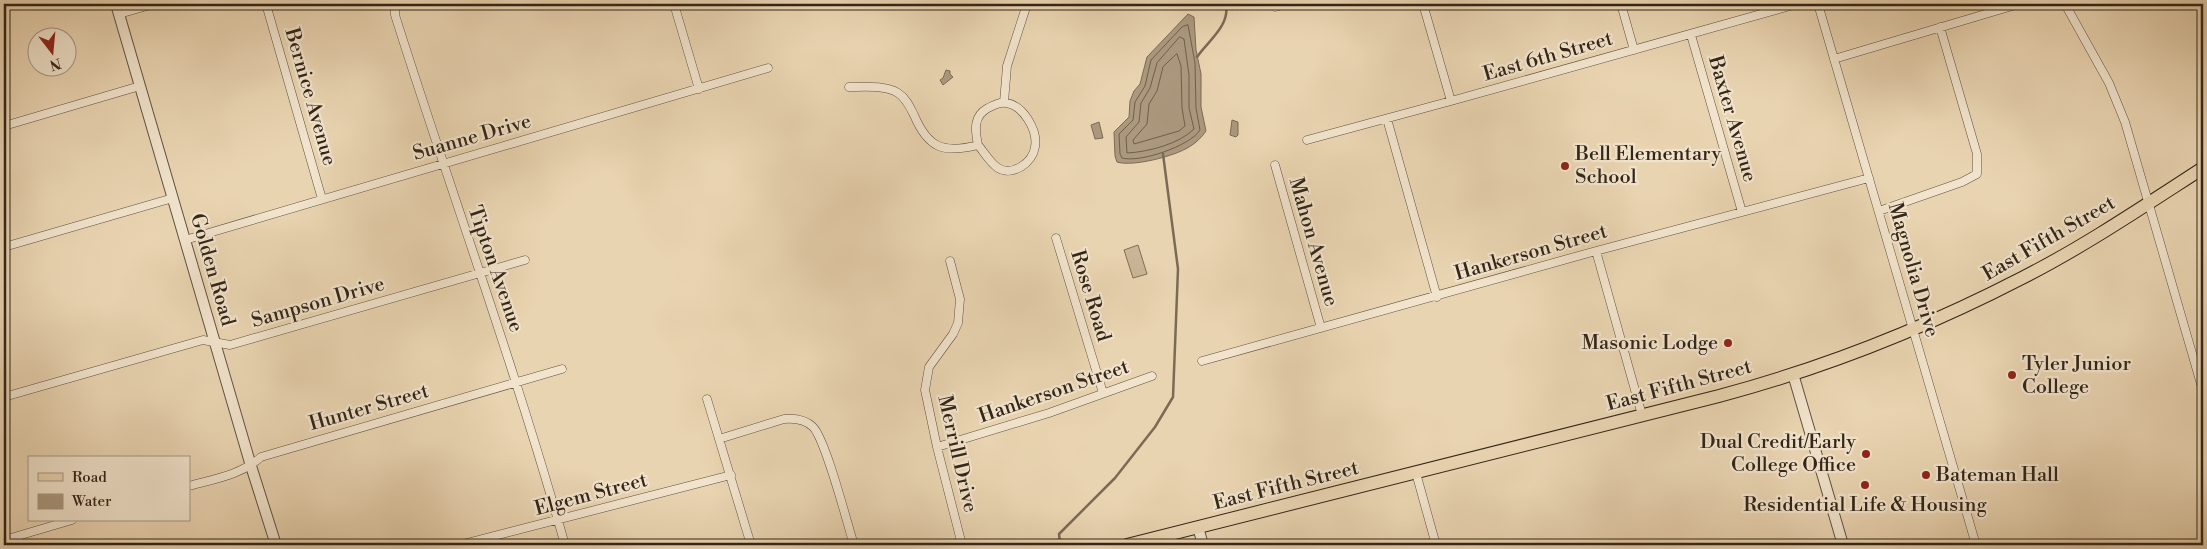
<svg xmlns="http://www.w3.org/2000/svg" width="2207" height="549" viewBox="0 0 2207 549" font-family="'Libre Bodoni',serif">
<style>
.green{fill:#cab697;stroke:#7e6e58}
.water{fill:#ab987d;stroke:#7b6a55}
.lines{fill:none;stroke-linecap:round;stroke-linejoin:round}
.shore{stroke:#6f5e4a;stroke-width:1}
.stream{stroke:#7b6a55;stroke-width:2.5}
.minor-casing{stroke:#60513e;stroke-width:9}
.tertiary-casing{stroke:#60513e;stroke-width:12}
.primary-casing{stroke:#332518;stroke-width:14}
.minor{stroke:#f1e3cc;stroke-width:8}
.tertiary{stroke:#f1e3cc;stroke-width:10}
.primary{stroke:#e9d4b1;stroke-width:12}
.poi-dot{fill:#8f2418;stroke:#f1e3cc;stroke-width:2}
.labels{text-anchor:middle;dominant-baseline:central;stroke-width:4.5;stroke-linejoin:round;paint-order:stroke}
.street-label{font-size:20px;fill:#332518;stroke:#f1e3cc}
.poi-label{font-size:20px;fill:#332518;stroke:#f1e3cc;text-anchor:start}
</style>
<rect width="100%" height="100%" fill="#e9d4b1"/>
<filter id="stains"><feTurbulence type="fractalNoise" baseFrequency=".004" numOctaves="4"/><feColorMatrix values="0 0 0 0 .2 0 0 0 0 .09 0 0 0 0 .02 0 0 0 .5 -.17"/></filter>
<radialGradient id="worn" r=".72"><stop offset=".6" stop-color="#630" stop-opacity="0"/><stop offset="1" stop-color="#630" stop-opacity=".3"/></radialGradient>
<!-- green -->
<path class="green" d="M1138,245L1147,274L1133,278L1124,250Z"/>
<!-- water -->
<path class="water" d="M1188,14L1194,17L1196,50L1201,74V107L1206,131C1202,137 1196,143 1189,147C1175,156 1133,167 1117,162L1115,156L1114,132L1129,117L1130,101L1134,91L1140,84L1147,57Z
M946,70L950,71V74L953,77L943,85L940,80L943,78Z
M1232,120L1238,122V135L1236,137L1230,135Z
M1099,122L1103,138L1095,139L1091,125Z"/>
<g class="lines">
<!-- shore -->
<path class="shore" d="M1188,25L1195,63L1196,108L1200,130C1190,146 1140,163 1122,158L1120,154L1119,134L1133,120L1135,102L1145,86L1151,60L1182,27Z
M1180,37L1184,39L1189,75V108L1194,129C1179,144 1148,152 1127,153L1126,137L1139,122L1141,103L1150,88L1157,63Z
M1177,54L1181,66L1182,108L1185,126L1179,131L1134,144L1133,140L1147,124L1149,104L1157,91L1163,67Z"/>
<!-- stream -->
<path class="stream" d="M1197,57C1208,41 1230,26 1226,4
M1060,543L1059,534L1115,478L1155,427L1173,397L1178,269L1163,154"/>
<!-- minor casing -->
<g class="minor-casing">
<path id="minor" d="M266,4L322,199
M395,4V15C451,192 515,367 565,545
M480,4H549
M674,4L699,89
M1423,4L1451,101
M1621,4L1634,50
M1818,4L1976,545
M2065,4L2109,83L2125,122L2203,391
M1275,7L1287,4
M119,14L154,4
M1691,35L1742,212
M1834,59L2019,4
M849,87C864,87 885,85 898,93C906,98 910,107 914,115C928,148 943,154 978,145C984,152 990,163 998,168C1013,177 1033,162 1035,147C1038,130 1023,105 1006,103C999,102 994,105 988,108C973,116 975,130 978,145
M1004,102L1007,66L1027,4
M1387,119L1437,297
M4,126L140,86
M1307,140L1451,101L1797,4
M1275,165L1321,328
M1879,211L1962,182L1977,174V154L1940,27
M1056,238L1103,393
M185,240L768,68
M4,247L173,198
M1596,251L1642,415
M950,261L960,299L958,323L953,334L929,367L925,390L937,447L962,545
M1202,361L1596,251L1869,178
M4,397L203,340L230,345L525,260
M707,399L751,545
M719,439L784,419C795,418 805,419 813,427C826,440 847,523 854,545
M937,447L1049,413L1152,376
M1416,473L1436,545
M189,486C214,479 241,475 261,457L562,369
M4,540L72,520
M459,545L731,475"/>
</g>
<!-- tertiary casing -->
<g class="tertiary-casing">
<path id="tertiary" d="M116,4L251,466L276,545
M1793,374L1843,545
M1198,527L1203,545"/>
</g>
<!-- primary casing -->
<g class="primary-casing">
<path id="primary" d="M1127,545L1719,396C1824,368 1925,328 2022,278C2085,246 2144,206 2203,168"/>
</g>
<!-- minor -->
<use href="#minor" class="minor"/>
<!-- tertiary -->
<use href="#tertiary" class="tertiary"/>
<!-- primary -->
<use href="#primary" class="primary"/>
</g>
<!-- markers -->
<g class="poi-dot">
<circle cx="1565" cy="166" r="5"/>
<circle cx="1728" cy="343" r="5"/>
<circle cx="2012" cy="375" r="5"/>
<circle cx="1866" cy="454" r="5"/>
<circle cx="1926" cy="475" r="5"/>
<circle cx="1865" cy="485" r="5"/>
</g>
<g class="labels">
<!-- street labels -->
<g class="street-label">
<text transform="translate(1548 57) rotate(-16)">East 6th Street</text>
<text transform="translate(310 97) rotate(74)">Bernice Avenue</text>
<text transform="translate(1732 119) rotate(74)">Baxter Avenue</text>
<text transform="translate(472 138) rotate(-16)">Suanne Drive</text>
<text transform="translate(2049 239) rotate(-30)">East Fifth Street</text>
<text transform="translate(1313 242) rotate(74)">Mahon Avenue</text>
<text transform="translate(1531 253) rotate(-16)">Hankerson Street</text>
<text transform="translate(495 269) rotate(71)">Tipton Avenue</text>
<text transform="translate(212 270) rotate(74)">Golden Road</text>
<text transform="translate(1913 270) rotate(74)">Magnolia Drive</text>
<text transform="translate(1090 296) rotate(73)">Rose Road</text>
<text transform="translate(318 303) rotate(-16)">Sampson Drive</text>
<text transform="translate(1679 386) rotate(-15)">East Fifth Street</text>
<text transform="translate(1054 392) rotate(-19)">Hankerson Street</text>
<text transform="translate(369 408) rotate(-16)">Hunter Street</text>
<text transform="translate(957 454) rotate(77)">Merrill Drive</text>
<text transform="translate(1286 486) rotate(-14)">East Fifth Street</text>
<text transform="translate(591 495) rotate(-15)">Elgem Street</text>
</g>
<!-- poi labels -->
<g class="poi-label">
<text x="1575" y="154">Bell Elementary<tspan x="1575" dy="23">School</tspan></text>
<text x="1718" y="343" text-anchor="end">Masonic Lodge</text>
<text x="2022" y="364">Tyler Junior<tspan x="2022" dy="23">College</tspan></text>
<text x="1856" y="442" text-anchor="end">Dual Credit/Early<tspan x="1856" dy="23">College Office</tspan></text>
<text x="1936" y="475">Bateman Hall</text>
<text x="1865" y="505" text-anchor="middle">Residential Life &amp; Housing</text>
</g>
</g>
<!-- margin -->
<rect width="2207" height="549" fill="none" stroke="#e9d4b1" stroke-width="20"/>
<rect x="5" y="5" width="2197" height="539" fill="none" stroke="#332518" stroke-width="2.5"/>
<rect x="10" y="10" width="2187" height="529" fill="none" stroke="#332518"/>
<!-- legend -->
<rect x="28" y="456" width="162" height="65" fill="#f1e3cc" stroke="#a59784"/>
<rect x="38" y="473" width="25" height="8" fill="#e9d4b1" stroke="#a59784"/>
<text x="72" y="482" font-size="15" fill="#332518">Road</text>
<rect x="38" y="494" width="25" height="15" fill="#ab987d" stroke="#a59784"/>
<text x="72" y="506" font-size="15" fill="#332518">Water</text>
<!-- north arrow -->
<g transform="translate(52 52) rotate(164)"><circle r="24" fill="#f1e3cc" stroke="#a59784"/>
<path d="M0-4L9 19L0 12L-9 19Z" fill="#8f2418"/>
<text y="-8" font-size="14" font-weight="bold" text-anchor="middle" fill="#332518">N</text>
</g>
<rect width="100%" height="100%" filter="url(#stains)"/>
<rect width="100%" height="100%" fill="url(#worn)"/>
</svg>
